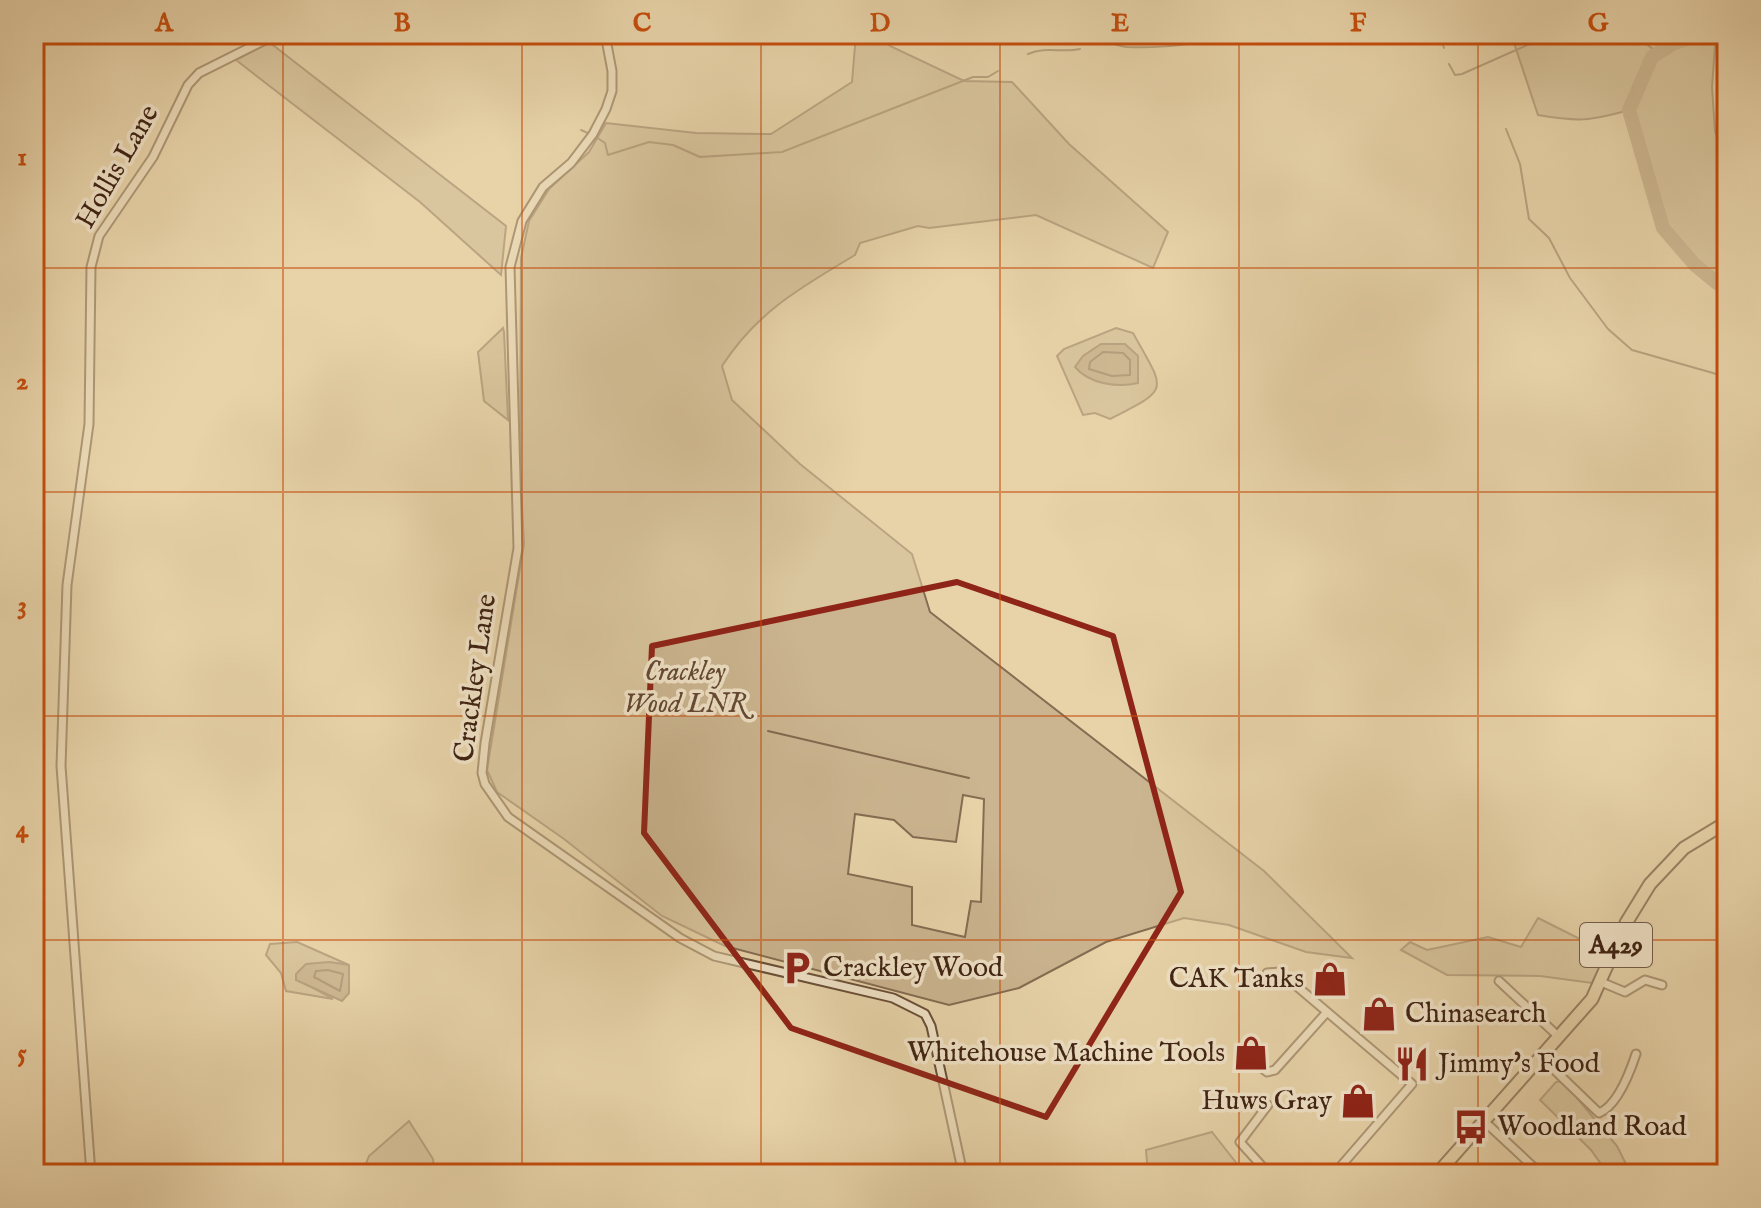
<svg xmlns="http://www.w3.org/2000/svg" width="1761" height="1208" viewBox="0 0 1761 1208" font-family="'IM FELL English',serif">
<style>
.green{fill:#cbb590;stroke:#856c52;stroke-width:2;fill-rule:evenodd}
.water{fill:#af9776;stroke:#82694e;stroke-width:2}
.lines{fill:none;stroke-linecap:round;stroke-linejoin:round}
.shore{stroke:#775d44;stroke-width:2}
.stream{stroke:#82694e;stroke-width:2}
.river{stroke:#af9776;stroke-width:14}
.street-casing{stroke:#694f38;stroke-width:11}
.primary-casing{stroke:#3f2313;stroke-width:15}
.street{stroke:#f0e2c7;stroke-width:7}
.primary{stroke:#e8d3a9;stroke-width:11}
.marked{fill:none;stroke:#8f2418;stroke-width:6;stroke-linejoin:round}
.grid{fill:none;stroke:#c64e0d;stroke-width:2;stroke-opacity:0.55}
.labels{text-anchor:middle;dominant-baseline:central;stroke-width:7;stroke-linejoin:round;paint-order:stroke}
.shield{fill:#f0e2c7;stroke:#745c49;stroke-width:2}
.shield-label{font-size:26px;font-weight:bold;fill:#3f2313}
.street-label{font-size:28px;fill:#3f2313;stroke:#f0e2c7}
.park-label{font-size:28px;font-style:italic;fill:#624832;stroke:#f0e2c7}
.poi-label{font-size:28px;fill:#3f2313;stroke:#f0e2c7;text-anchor:start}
.neatline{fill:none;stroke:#c64e0d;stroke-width:3}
.grid-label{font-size:26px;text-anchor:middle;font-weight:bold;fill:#c64e0d}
</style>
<rect width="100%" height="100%" fill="#e8d3a9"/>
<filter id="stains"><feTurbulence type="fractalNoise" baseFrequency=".0025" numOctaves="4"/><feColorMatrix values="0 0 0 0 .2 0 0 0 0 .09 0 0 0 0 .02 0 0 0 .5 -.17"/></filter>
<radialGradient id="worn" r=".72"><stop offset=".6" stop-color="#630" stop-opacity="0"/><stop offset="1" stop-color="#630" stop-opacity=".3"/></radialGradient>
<!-- green -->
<path class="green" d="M856,34H879L890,46L964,81L1012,82L1069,144L1168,232L1153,268L1036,215L929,228L918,226L860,243L855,255C800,288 758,311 722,366L732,400L800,464L912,554L930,612L1264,871L1352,958L1306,952L1229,925L1184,918L1106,942L1019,988L949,1005L725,946L662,916L564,839L497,792L487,770L524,544L520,468L521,258L529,221L549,189L589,152L606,123L696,133L771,134L852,82ZM963,795L984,799L981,902L971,901L965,937L912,925V887L848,874L855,814L894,820L913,837L956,842Z
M1113,34H1214C1189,42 1135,50 1113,34Z
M1511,34H1716L1712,87L1715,131L1727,172V286L1717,283L1695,265L1663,228L1629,110C1590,121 1579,122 1538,115Z
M269,42L506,226L501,275L420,202L236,60Z
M503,328L504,332L508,420L484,401L478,352Z
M1116,328L1133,333C1165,391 1172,388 1110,419L1095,413L1083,415L1057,356L1064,349Z
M1538,918L1608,953L1592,983L1540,976L1447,975L1401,950L1410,942L1427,950L1488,937L1521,947Z
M297,942L349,965L329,962L306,984L333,999L286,991L281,973L266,955L270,944Z
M1563,1081L1617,1146L1631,1174H1608L1591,1150L1540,1100L1556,1082Z
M409,1121L433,1159L435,1174H362L369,1156Z
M1212,1132L1245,1174H1148L1146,1150Z"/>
<!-- water -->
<path class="water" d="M1101,344H1125L1138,356V383C1118,388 1089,384 1075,367L1083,356Z
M329,962L349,965V993L342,1001L296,980V974L306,964Z"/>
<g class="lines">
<!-- shore -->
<path class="shore" d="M1103,352L1123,353L1130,360V375L1112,376L1089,369L1090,362Z
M328,970L343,974L340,991L314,977L316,971Z"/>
<!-- stream -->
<path class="stream" d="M1439,34L1444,48
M1550,38L1645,43L1658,53
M1096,42C1108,39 1115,46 1127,47C1167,48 1189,46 1228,34
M1028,54C1046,46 1062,53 1080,49
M1449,64L1455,75L1462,74L1543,38
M1506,129L1520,164L1529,219L1549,238L1570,278L1608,329L1632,350L1727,377
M581,130L590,134
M596,137L605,143L608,155L649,142L673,145L700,157L782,152L973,77H988L998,71
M768,731L969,778"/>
<!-- river -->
<path class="river" d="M1701,34L1674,43L1652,57L1629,110L1663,228L1695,265L1717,283L1727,286"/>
<!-- street casing -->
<g class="street-casing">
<path id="street" d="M350,34L368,37L381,34
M605,34L612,71V91L606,109L593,134L571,163L543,187L522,221L510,267L518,548L485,743L482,773L485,784L508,817L680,938L714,956L893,998L925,1014L931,1026L963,1174
M1267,973L1280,972L1412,1084L1334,1174
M1499,981L1559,1037
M1601,982L1625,992L1645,980L1662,985
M1541,1057L1599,1113C1617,1106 1630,1072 1636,1054
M1262,1068L1267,1072L1275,1070L1327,1012
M1268,1105L1240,1142L1269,1174
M1484,1121L1541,1174
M91,1174L61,766L67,585L89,424L91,267L99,236L153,157L188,85L199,73L277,34"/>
</g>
<!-- primary casing -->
<g class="primary-casing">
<path id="primary" d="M1437,1174L1592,999L1626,923L1650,884L1684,848L1727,822"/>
</g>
<!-- street -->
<use href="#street" class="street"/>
<!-- primary -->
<use href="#primary" class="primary"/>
</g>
<!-- marked area -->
<path d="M0 0H1761V1208H0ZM957,582L1113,636L1181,892L1046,1117L791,1028L644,833L652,646Z" fill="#e8d3a9" fill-opacity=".55" fill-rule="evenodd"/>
<path class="marked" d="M957,582L1113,636L1181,892L1046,1117L791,1028L644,833L652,646Z"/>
<!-- grid -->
<path class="grid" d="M283,34V1174M522,34V1174M761,34V1174M1000,34V1174M1239,34V1174M1478,34V1174M34,268H1727M34,492H1727M34,716H1727M34,940H1727"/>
<!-- icons -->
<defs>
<g id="parking-bare" transform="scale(2.76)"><path d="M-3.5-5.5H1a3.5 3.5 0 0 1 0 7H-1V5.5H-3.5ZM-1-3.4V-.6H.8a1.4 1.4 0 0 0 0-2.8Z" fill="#8f2418" stroke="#f0e2c7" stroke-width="2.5" paint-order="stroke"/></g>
<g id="shop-bare" transform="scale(2.76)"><path d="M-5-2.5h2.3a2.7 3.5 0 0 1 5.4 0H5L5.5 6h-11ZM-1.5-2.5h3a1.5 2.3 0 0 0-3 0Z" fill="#8f2418" stroke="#f0e2c7" stroke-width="2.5" paint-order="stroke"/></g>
<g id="restaurant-bare" transform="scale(2.76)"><path d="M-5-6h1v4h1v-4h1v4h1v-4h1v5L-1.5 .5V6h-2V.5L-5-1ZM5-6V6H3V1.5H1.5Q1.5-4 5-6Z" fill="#8f2418" stroke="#f0e2c7" stroke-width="2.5" paint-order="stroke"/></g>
<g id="bus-bare" transform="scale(2.76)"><path d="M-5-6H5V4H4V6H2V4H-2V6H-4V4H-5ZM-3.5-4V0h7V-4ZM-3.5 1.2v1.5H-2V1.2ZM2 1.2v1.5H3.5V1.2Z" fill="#8f2418" stroke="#f0e2c7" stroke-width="2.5" paint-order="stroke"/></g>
</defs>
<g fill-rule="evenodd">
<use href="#parking-bare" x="797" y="968"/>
<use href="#shop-bare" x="1330" y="979"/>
<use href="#shop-bare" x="1379" y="1014"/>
<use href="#shop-bare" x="1251" y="1053"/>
<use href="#restaurant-bare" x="1412" y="1064"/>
<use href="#shop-bare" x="1358" y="1101"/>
<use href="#bus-bare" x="1471" y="1127"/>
</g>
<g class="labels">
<!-- shield labels -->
<rect class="shield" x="1580" y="923" width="72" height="44" rx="6"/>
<g class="shield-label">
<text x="1616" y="945">A429</text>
</g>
<!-- street labels -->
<g class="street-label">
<text transform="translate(118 167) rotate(-60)">Hollis Lane</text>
<text transform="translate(476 678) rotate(-82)">Crackley Lane</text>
</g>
<!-- park labels -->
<g class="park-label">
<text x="685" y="672">Crackley<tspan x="685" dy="32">Wood LNR</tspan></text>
</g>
<!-- poi labels -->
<g class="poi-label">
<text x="823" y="968">Crackley Wood</text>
<text x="1304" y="979" text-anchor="end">CAK Tanks</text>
<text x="1405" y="1014">Chinasearch</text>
<text x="1225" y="1053" text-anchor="end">Whitehouse Machine Tools</text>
<text x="1438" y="1064">Jimmy's Food</text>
<text x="1332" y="1101" text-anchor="end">Huws Gray</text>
<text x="1497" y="1127">Woodland Road</text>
</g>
</g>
<!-- margin -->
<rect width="1761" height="1208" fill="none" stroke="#e8d3a9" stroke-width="88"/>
<rect x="44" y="44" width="1673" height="1120" class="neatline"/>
<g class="grid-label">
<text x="164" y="31">A</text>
<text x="402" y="31">B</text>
<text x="642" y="31">C</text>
<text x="880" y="31">D</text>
<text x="1120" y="31">E</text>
<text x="1358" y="31">F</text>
<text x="1598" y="31">G</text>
<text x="22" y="165">1</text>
<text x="22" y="389">2</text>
<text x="22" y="613">3</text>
<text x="22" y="837">4</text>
<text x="22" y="1061">5</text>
</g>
<rect width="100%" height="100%" filter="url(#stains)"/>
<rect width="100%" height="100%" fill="url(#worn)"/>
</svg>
